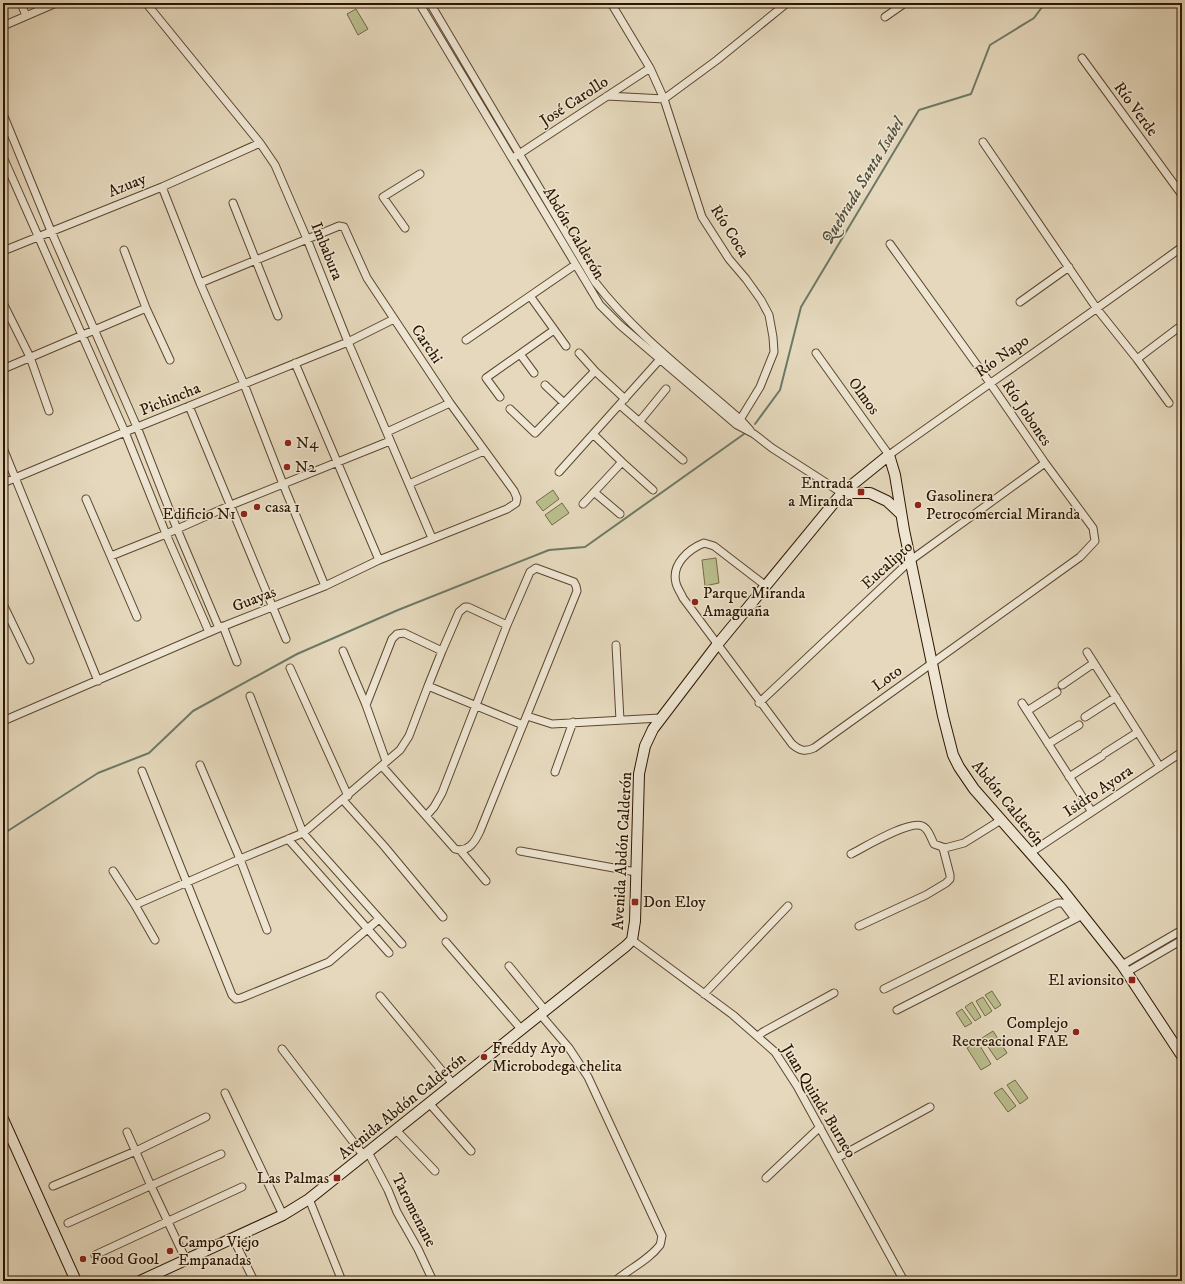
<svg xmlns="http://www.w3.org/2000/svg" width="1185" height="1284" viewBox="0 0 1185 1284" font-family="'IM FELL DW Pica',serif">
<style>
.green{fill:#babd8d;stroke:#746a46}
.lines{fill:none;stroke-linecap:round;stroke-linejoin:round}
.stream{stroke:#6d7966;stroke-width:2}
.street-casing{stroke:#5b462f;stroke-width:9}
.secondary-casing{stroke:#2d1600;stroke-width:12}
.street{stroke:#eee6d3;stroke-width:7}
.secondary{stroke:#eee6d3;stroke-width:10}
.poi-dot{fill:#8f2418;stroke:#eee6d3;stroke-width:1.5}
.labels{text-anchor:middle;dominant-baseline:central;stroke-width:3;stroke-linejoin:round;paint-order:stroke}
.street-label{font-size:16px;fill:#2d1600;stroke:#eee6d3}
.poi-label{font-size:16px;fill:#2d1600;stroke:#eee6d3;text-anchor:start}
.water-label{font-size:17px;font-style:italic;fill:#52503c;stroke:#eee6d3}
</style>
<rect width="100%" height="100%" fill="#e5d8bc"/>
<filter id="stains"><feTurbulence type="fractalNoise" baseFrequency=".005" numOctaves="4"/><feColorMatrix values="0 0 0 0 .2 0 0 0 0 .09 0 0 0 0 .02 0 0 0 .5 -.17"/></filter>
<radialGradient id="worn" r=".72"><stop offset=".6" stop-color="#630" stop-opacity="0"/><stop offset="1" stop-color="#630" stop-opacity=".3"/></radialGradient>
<!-- green -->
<path class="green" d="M356,9L368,29L358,35L347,14Z
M553,490L559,499L543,511L536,502Z
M562,503L569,513L552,525L545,515Z
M716,558L719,583L705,586L702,560Z
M992,991L1001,1005L995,1009L985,995Z
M983,997L992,1011L985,1016L976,1001Z
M972,1002L981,1017L975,1021L965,1007Z
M962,1009L972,1023L965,1027L956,1013Z
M993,1031L1007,1053L997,1060L982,1038Z
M977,1041L991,1064L981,1070L967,1048Z
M1015,1080L1028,1098L1020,1104L1007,1085Z
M1002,1088L1016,1106L1008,1112L994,1093Z"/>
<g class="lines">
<!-- stream -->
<path class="stream" d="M755,424L780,390L801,307L919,110L971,94L990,45L1034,18L1045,3
M3,834L98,773L149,753L193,711L297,654L398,610L549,550L585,547L744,434"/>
<!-- street casing -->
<g class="street-casing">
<path id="street" d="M21,3L26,16
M146,3L260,143L275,165L307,239L348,342L432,538
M419,3L600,305L620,325L737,425L754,434L772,448L842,493
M430,3L595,282C635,334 691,376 741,420L750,430
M611,3L650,68L664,99L702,217L729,259L746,279L761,300L769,315L773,337L774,352L760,387L738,423
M885,17L905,3
M3,26L56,3
M1082,58L1182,195
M607,96L664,99L717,60L787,3
M3,114L51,231L137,427L177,529L219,628
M983,142L1097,309L1137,359L1169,403
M516,156L650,68
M3,157L125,432L166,534L209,632
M162,187L200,283L244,384L283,484L325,586
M233,203L278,316
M405,228L383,197L420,174
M124,250L146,308L170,360
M3,251L162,187L260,143
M530,296L566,346
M1020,302L1069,267
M3,303L30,357L49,411
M466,340L575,265
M579,353L595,371
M816,353L889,455C987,385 1085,318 1182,247
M520,354L534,373
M1137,359L1178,328
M295,363L379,560
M3,369L146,308
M545,385L564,403
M500,397L486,378L554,330
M620,405L683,460
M189,406L286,639
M510,409L535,433L595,371L625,399
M639,422L666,389
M387,432L450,403
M3,448L98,681
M622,462L653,490
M559,472L662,357
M3,483L125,432L348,342L394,319
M409,484L484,451
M594,492L620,514
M86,499L137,617
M583,504L622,462L593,434
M111,556L166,534L231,505L390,441
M766,586L714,546L704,543C689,549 671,564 676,583C677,588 681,593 683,598L792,744C800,751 805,752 814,748L1080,557L1095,541L1093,528L1045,463L990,383L890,244
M3,604L30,660
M223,626L237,662
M616,645L620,720
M343,651L366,705L386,761
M442,651L459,612L465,607H468L507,625
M1087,652L1160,767
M290,668L348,796
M1062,685L1094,663
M250,696L303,833L402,944
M759,703L911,560L1045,463
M1022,703L1092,812
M366,705L392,639L397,634L404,633L442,651L428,686L523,725
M1027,711L1057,692
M527,716L552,724L660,718
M1085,717L1116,697
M3,721L219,628L325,586L379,560L507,509L516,503L517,498L514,491L450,403L367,278L344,227L339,226L200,283
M1048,744L1079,725
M1105,753L1138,732
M200,765L240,859L267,930
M382,766L455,849C468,853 475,842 480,831L577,591L576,586L574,582L536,568L530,572L507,625L442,793L434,807L427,815
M142,771L232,995L236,999L241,998L329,962L379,919
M555,772L573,722
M1069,777L1102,756
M343,800L384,846L443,917
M288,839L389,953
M460,850L486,881
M520,851L636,872
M1030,853L1182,752
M851,854C865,847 909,820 922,826C928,828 931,838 934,844L945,848L964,843L1001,820
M113,871L135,905L155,940
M135,905L240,859L303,833L400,750L409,736L428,686
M859,926L926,895L946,883L950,879V875L943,848
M632,940L733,1015L775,1052L797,1086L904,1281
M446,942L521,1029
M1122,965L1182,930
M509,966L545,1010
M1127,972L1182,940
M884,989L1057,903H1063L1075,919
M704,994L788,906
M380,996L453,1084
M897,1010L1079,917
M540,1014L569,1048L588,1077L662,1236C661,1239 661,1243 660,1245C649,1260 629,1269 615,1281
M758,1036L763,1032L834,993
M282,1049L364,1156
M225,1093L283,1215
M429,1103L471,1151
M396,1130L435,1171
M127,1132L151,1186L186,1260
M368,1152L388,1190L397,1212L418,1249L433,1281
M837,1158L930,1107
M766,1178L820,1127
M53,1186L136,1151L206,1117
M309,1199L342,1281
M68,1223L221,1154
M233,1238L254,1281
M95,1255L242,1187"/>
</g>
<!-- secondary casing -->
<g class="secondary-casing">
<path id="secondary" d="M842,493H870L887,501L901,514
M3,1119L76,1281
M140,1281L283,1215L309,1199L626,946L632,940L635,921L639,774L645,746L653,729L717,645L842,493L889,455L895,475L904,530L943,716L953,755L959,767L974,789L1061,888L1122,965L1182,1056"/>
</g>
<!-- street -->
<use href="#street" class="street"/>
<!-- secondary -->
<use href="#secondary" class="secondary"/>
</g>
<!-- markers -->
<g class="poi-dot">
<circle cx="288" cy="443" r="4"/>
<circle cx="287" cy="467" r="4"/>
<rect x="857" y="488" width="8" height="8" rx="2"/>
<circle cx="918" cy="505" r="4"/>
<circle cx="257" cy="507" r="4"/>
<circle cx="244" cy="514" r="4"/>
<circle cx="695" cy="602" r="4"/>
<rect x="631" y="898" width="8" height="8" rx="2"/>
<rect x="1128" y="976" width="8" height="8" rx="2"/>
<circle cx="1076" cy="1032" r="4"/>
<circle cx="484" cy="1057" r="4"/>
<rect x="333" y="1174" width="8" height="8" rx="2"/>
<circle cx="170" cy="1251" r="4"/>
<circle cx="83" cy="1259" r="4"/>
</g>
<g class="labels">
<!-- street labels -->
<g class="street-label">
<text transform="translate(574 101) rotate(-33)">José Carollo</text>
<text transform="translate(1136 109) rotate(54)">Río Verde</text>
<text transform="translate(127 185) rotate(-22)">Azuay</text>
<text transform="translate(730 231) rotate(58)">Río Coca</text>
<text transform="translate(574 233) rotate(59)">Abdón Calderón</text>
<text transform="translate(327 251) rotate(68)">Imbabura</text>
<text transform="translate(427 344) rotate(56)">Carchi</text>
<text transform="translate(1002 356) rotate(-35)">Río Napo</text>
<text transform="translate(864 396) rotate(54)">Olmos</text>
<text transform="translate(170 399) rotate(-22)">Pichincha</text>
<text transform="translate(1027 413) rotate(56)">Río Jobones</text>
<text transform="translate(887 565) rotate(-42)">Eucalipto</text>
<text transform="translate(254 599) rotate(-21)">Guayas</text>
<text transform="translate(887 678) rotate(-36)">Loto</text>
<text transform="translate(1098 791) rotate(-34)">Isidro Ayora</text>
<text transform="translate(1008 803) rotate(51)">Abdón Calderón</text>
<text transform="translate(622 851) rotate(-87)">Avenida Abdón Calderón</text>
<text transform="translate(819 1101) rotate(59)">Juan Quinde Burneo</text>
<text transform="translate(402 1106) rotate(-39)">Avenida Abdón Calderón</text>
<text transform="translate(414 1210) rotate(63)">Taromenane</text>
</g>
<!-- poi labels -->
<g class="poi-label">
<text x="296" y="443">N4</text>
<text x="295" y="467">N2</text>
<text x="853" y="483" text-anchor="end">Entrada<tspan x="853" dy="18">a Miranda</tspan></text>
<text x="926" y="496">Gasolinera<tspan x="926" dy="18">Petrocomercial Miranda</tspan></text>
<text x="265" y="507">casa 1</text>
<text x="236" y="514" text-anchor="end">Edificio N1</text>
<text x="703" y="593">Parque Miranda<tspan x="703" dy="18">Amaguaña</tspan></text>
<text x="643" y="902">Don Eloy</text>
<text x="1124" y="980" text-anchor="end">El avionsito</text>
<text x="1068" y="1023" text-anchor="end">Complejo<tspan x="1068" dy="18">Recreacional FAE</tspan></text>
<text x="492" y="1048">Freddy Ayo<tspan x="492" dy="18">Microbodega chelita</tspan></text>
<text x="329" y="1178" text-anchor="end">Las Palmas</text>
<text x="178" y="1242">Campo Viejo<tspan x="178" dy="18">Empanadas</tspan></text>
<text x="91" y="1259">Food Gool</text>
</g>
<!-- water labels -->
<g class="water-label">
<text transform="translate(863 181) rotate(-59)">Quebrada Santa Isabel</text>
</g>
</g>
<!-- margin -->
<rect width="1185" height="1284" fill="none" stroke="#e5d8bc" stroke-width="16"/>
<rect x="4" y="4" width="1177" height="1276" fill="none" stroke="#2d1600" stroke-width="2"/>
<rect x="8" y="8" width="1169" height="1268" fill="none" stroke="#2d1600"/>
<rect width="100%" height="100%" filter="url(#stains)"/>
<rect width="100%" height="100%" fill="url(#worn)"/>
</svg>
